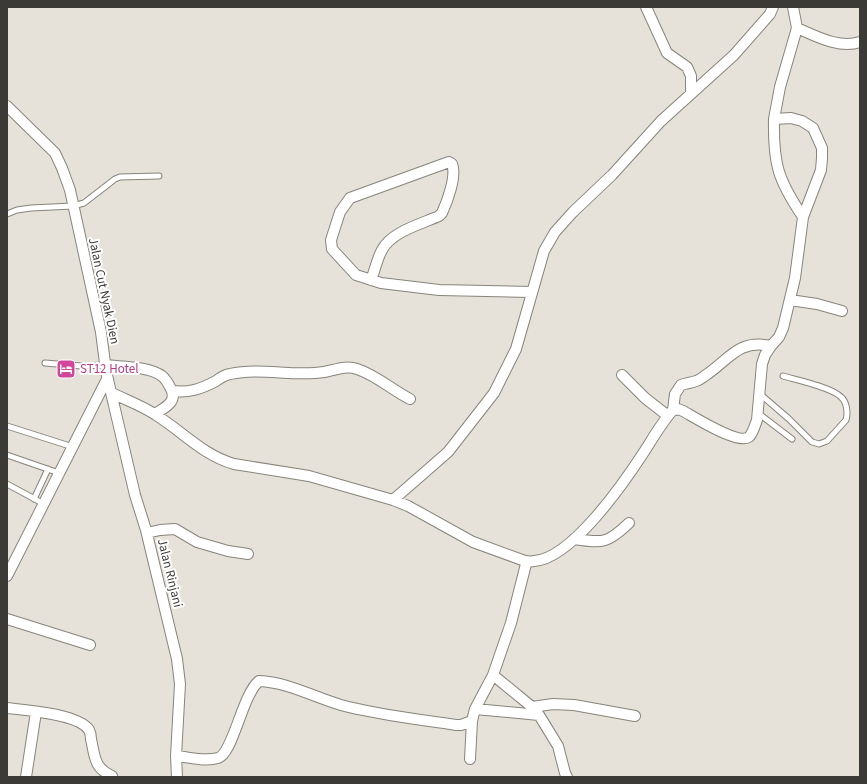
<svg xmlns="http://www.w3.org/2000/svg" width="867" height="784" viewBox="0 0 867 784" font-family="'Source Sans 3',sans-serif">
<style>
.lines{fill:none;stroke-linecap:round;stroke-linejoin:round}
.service-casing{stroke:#87847b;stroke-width:7}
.minor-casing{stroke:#87847b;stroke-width:12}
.service{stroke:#fff;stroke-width:5}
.minor{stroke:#fff;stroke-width:10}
.labels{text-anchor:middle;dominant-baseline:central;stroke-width:4;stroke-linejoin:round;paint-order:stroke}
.street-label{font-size:13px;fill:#3c3a37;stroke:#fff}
.hotel-label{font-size:13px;fill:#b23c85;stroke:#fff;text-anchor:start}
</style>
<rect width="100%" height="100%" fill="#e6e2d9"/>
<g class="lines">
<!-- service casing -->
<g class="service-casing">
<path id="service" d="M7,214L17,210L31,208L73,206L84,203L115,179L120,177L159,176
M45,363L81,366L105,365
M760,394L789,419L812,442L819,444L827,441L846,420C848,413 847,402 841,397C831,387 797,380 783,376
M758,413L792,439
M7,426L73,447
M7,455L59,473
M7,484L44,504
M34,499L48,469"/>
</g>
<!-- minor casing -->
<g class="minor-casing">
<path id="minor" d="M646,7L667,53L687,67L691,76V93
M797,28C816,36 839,49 860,42
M7,106L55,153L62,168L70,190L101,332L106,371L135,495L146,530L177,659L180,684L176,756L177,777
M774,119C773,164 778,180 803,217
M371,280C375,270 377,259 382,250C391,232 421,224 439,216L442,213C447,202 457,176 452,164L449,162L350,198L340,212L331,240L332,249L356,275L381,283L439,290L532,292
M790,300L817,304L842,311
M105,365C121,367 149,366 162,376C166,379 169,385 171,389C178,402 164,408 155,414
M622,375L645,398L668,416
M173,391C189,393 201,389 216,381C220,378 225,375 230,374C261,367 293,377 324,372C335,370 346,365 357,369C376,375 392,390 410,399
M112,393C126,400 143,406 156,415C183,432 203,455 234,464L309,476L393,500L408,506L473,542L525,561L526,564L511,623L493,675L475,709L472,721L461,725H456C417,719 378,715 341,705C314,697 287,682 259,681C242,695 233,754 218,758C205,762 189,757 176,756
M673,410L675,394L681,385C686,383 691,383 696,381C700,380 703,377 706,375C730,359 738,339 771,346
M393,500L448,452L494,393L516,349L544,251L555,232L573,212L612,175L661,121L734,55L770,14L773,7
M147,533L160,530L175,529L197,542L228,551L248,554
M574,539C603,543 607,544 629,523
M525,561C528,561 531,562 534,561C571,559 623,484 642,455C652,440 661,423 673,410L678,409L683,411C694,417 738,445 749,437C753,433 755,425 757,420L762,364L765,355L771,346L779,337L783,328L795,278L803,217L821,170L822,158V148L813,128L802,121L791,118L774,119L780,87L797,28L793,7
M7,576L107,379
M7,619L90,645
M493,675L532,707L539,715L558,746L565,773L567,777
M532,707L553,704L574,705L635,716
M7,708C25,710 79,714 89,730C90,732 91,736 91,739C95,757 94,768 112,776
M475,709L539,715
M470,759L472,721
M26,777L36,712"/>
</g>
<!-- service -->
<use href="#service" class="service"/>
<!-- minor -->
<use href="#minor" class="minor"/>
</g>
<!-- icons -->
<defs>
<g id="hotel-square" transform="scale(1)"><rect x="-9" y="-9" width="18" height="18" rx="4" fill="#d1479c" stroke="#fff"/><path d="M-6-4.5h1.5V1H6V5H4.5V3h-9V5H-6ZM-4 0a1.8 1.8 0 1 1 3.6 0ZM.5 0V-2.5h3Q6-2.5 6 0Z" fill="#fff"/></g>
</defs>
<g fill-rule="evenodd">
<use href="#hotel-square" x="66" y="369"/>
</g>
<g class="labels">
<!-- street labels -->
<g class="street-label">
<text transform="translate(104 291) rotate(78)">Jalan Cut Nyak Dien</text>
<text transform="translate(170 573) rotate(76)">Jalan Rinjani</text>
</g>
<!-- hotel labels -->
<g class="hotel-label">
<text x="80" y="369">ST12 Hotel</text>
</g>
</g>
<!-- border -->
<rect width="867" height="784" fill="none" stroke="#3c3a37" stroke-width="16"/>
</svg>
